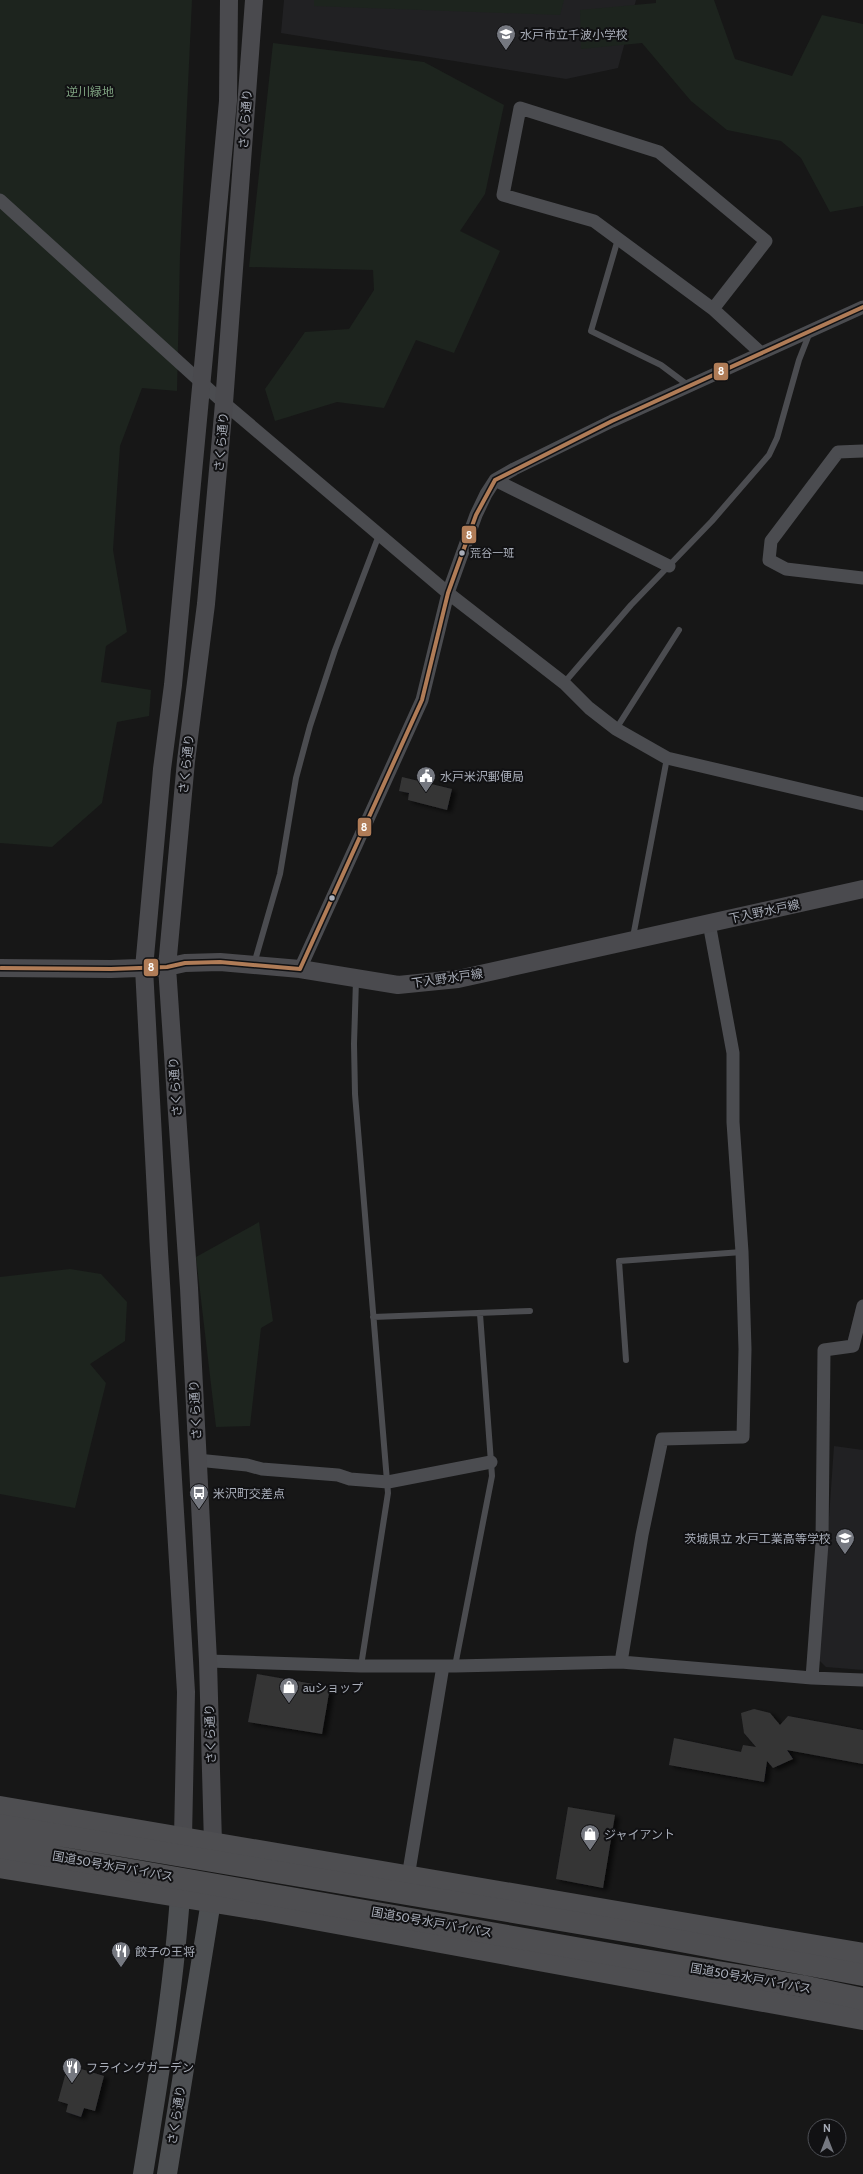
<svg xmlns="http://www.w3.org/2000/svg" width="863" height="2174" viewBox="0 0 863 2174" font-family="Cabin,'Noto Sans JP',sans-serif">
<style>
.built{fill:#212123}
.green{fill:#1d241e}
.building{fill:#353536;filter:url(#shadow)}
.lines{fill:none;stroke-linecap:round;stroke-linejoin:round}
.lane{stroke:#4b4c50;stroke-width:6}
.street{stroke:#4b4c50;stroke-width:13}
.secondary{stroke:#4a4a4e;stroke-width:18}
.primary{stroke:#4d4f52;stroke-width:20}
.highway{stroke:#4e4e51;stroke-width:22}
.highway-bridge{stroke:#4e4e51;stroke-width:22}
.bus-1-casing{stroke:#111113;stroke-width:7}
.bus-1{stroke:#b07c57;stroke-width:4}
.bus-dot{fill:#a8adb8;stroke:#111113;stroke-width:1.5}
.labels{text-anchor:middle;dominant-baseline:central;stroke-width:4;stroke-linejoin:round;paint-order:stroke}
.bus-label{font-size:11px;fill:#a8adb8;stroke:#111113;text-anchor:start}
.poi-label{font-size:12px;fill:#a8adb8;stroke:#111113;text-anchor:start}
.park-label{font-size:12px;fill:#7fa381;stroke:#111113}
.street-label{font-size:12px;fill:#a8adb8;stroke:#111113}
.line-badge{stroke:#111113;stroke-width:1.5}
.badge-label{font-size:11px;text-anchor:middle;font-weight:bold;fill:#fff}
</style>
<defs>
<filter id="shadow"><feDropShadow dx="4.5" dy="2.5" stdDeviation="2" flood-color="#0009"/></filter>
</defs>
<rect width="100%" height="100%" fill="#171717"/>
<!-- built -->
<path class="built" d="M284,0H636L618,68L566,79L281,33Z
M834,1446L863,1450V1670L826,1667L819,1660Z"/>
<!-- green -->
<path class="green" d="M0,0H192L180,255L177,391L142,388L120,446L113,550L127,632L106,646L101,682L151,690L149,716L117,722L102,803L52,847L0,843Z
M314,0H564L560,15L314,6Z
M656,0H714L735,59L792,76L822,15L863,24V206L830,212L801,158L781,141L727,130L691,101L642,43L581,49L580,10L656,3Z
M273,43L424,62L504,105L485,194L460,231L500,251L454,353L416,340L384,408L337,402L275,421L265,389L305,332L349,329L374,290L373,270L249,267Z
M259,1222L273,1321L261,1328L250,1426L216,1427L196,1257Z
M70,1269L101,1274L127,1302L125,1341L90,1364L106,1383L75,1508L0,1494V1277Z"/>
<!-- building -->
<path class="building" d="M402,777L452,789L447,810L408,800L409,793L399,791Z
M257,1674L330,1687L322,1734L248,1722Z
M754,1709L770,1713L780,1725L788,1716L863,1730V1764L787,1750L793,1759L773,1768L767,1761L764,1782L669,1765L674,1738L741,1752L743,1745L756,1747L744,1733L741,1713Z
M568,1807L615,1815L603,1888L556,1879Z
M68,2065L104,2076L95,2111L84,2108L81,2117L66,2112L68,2104L58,2101Z"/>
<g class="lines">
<!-- lane -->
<path class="lane" d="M618,239L591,331L661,365L689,386
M564,683L631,605L712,521L769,455L777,438L799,360L810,332
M616,729L679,630
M633,937L667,758
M254,964L280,874L296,778L310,726L335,650L379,535
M356,980L354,1044L355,1094L388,1493L361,1666
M373,1317L530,1311
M626,1360L619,1261L742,1252
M455,1666L492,1476L480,1314"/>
<!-- street -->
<path class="street" d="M0,200L224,403L448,593L564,683L589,708L616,729L667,758L863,804
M713,309L766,241L659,152L520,108L503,195L594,221L713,309L761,353
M863,451L838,452L771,541L769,560L786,569L863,578
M495,480L669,566
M300,969L422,700L448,593L476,515L486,494L495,480L514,469L612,421L863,307
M197,1460L247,1465L262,1469L338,1475L350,1479L388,1482L491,1462
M208,1661L361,1666H455L621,1662L812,1678L863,1680
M621,1662L642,1535L662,1439L743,1437L745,1349L742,1252L733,1122V1053L709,923
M812,1678L822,1543L824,1350L853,1346L863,1306
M408,1877L443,1666"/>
<!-- secondary -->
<path class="secondary" d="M0,968L111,969L167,967L185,963L220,962L300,969L398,985L458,979L863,889
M183,1838L186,1692L159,1251L144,968L162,769L173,685L228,101L229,0
M213,1844L208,1661L189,1288L167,967L186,761L206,604L224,403L254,0"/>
<!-- primary -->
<path class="primary" d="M143,2174C159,2076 175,1980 181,1881
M167,2174L211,1901V1886"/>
<!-- highway -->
<path class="highway" d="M0,1807L863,1954
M0,1867L265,1910L863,2019"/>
<!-- highway-bridge -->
<path class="highway-bridge" d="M0,1825L643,1934L863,1975
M0,1847L638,1959L802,1986L863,1999"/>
<!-- bus-1 casing -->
<g class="bus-1-casing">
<path id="bus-1" d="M1,968L111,969L167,967L185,963L220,962L300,969
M300,969L422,700L448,593L476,515L495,480L612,421L863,307"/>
</g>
<!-- bus-1 -->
<use href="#bus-1" class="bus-1"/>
</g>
<!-- icons -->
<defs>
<g id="school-pin" transform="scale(1)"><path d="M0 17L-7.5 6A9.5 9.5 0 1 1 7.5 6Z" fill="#757880" stroke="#111113"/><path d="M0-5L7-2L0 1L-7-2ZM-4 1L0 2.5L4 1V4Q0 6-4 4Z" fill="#fff"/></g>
<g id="civic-pin" transform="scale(1)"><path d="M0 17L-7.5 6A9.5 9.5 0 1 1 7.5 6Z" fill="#757880" stroke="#111113"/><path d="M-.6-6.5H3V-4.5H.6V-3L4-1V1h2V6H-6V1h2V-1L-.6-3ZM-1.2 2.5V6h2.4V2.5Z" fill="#fff"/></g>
<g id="bus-pin" transform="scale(1)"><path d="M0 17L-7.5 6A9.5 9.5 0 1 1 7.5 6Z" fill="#757880" stroke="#111113"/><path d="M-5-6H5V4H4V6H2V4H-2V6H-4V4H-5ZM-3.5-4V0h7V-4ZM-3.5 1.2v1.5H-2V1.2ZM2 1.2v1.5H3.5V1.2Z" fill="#fff"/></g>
<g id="shop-pin" transform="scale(1)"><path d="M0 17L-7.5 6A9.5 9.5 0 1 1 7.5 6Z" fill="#757880" stroke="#111113"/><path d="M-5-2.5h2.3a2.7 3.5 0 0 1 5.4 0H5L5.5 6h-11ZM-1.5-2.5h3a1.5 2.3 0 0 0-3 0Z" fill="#fff"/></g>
<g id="restaurant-pin" transform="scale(1)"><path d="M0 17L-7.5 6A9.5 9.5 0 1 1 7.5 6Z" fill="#757880" stroke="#111113"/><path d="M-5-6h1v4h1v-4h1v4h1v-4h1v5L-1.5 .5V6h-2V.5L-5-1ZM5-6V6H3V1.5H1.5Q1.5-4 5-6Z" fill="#fff"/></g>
</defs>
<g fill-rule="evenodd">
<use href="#school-pin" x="506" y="34"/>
<use href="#civic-pin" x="426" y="776"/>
<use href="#bus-pin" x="199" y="1493"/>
<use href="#school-pin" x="845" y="1538"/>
<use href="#shop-pin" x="289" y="1687"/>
<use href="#shop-pin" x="590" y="1834"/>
<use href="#restaurant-pin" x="121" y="1951"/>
<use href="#restaurant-pin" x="72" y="2067"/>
</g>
<!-- markers -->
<g class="bus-dot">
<circle cx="462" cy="553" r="3.5"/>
<circle cx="332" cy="898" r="3.5"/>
</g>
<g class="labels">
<!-- bus labels -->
<g class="bus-label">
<text x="470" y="553">荒谷一班</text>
</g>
<!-- poi labels -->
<g class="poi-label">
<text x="520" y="34">水戸市立千波小学校</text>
<text x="440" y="776">水戸米沢郵便局</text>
<text x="213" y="1493">米沢町交差点</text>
<text x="831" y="1538" text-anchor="end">茨城県立 水戸工業高等学校</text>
<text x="303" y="1687">auショップ</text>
<text x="604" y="1834">ジャイアント</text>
<text x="135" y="1951">餃子の王将</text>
<text x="86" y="2067">フライングガーデン</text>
</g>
<!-- park labels -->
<g class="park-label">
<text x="90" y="91">逆川緑地</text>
</g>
<!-- street labels -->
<g class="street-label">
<text transform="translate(245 119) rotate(-86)">さくら通り</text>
<text transform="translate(221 442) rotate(-85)">さくら通り</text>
<text transform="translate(186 764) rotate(-84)">さくら通り</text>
<text transform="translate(764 911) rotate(-12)">下入野水戸線</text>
<text transform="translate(447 978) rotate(-8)">下入野水戸線</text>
<text transform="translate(175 1087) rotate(-94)">さくら通り</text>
<text transform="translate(195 1410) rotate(-93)">さくら通り</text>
<text transform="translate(210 1734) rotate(-92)">さくら通り</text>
<text transform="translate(113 1866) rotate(10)">国道50号水戸バイパス</text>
<text transform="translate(432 1922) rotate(10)">国道50号水戸バイパス</text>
<text transform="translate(751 1978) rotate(10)">国道50号水戸バイパス</text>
<text transform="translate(176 2115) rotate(-81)">さくら通り</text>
</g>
</g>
<g class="line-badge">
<rect x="713" y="362" width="16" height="19" rx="4" fill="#b07c57"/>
<rect x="461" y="525" width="16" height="19" rx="4" fill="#b07c57"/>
<rect x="357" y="817" width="15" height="20" rx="4" fill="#b07c57"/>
<rect x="143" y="958" width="16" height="19" rx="4" fill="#b07c57"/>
</g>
<g class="badge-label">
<text x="721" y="375">8</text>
<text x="469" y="539">8</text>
<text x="364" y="831">8</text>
<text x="151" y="971">8</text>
</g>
<!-- north arrow -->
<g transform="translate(827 2138)"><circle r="19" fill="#111113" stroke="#4d4f55"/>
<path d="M0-3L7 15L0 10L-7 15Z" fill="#757880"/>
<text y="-6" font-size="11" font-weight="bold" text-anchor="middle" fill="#a8adb8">N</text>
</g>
</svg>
